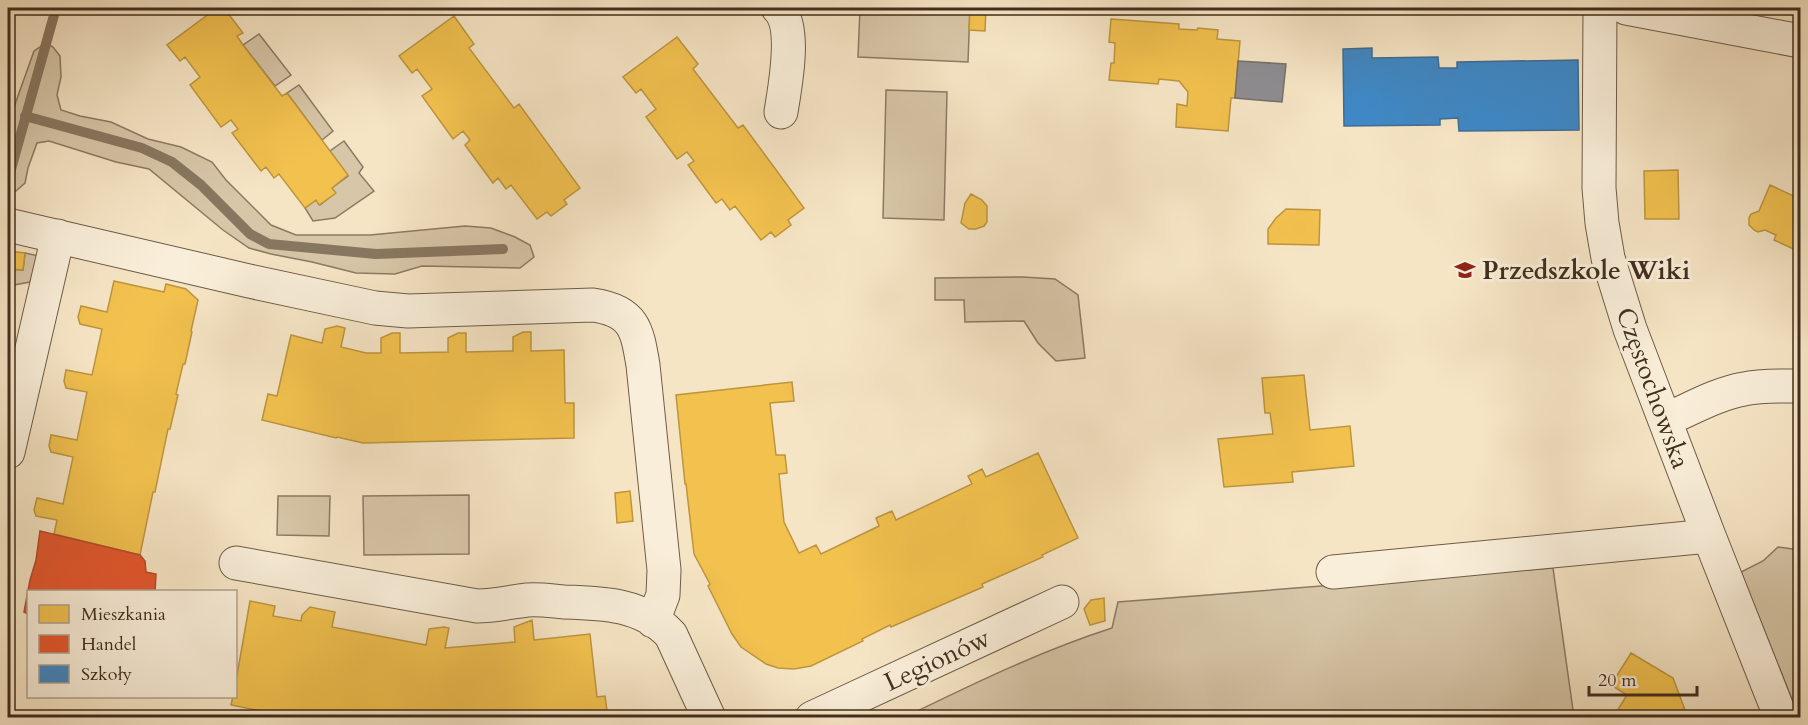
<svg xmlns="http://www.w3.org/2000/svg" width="1808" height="725" viewBox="0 0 1808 725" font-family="Cardo,serif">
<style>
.green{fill:#d7c6a8;stroke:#8c7a62;stroke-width:1.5}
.homes{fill:#f2c14e;stroke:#bd953f;stroke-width:1.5}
.shops{fill:#e4572e;stroke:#b34b29;stroke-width:1.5}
.schools{fill:#3f88c5;stroke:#3f6d93;stroke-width:1.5}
.industry{fill:#8d8d92;stroke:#76706f;stroke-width:1.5}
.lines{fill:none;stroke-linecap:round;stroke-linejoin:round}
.stream{stroke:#887760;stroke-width:10}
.minor-casing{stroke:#6e5c47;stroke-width:35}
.minor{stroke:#f9eed9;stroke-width:33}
.labels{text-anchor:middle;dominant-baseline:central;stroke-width:6;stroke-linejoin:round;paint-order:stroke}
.poi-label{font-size:26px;font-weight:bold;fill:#402e1d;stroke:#f9eed9;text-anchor:start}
.street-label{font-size:26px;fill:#402e1d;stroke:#f9eed9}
</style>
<rect width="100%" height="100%" fill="#f6e5c5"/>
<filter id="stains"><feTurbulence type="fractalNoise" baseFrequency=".00333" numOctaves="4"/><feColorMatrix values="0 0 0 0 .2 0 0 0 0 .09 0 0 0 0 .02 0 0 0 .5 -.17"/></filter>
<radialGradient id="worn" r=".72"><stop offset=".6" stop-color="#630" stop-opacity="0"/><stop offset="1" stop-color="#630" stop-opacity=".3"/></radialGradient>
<!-- green -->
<path class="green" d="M860,8H970L968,62L858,57Z
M259,34L291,75L275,86L243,45Z
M46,43L53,47L60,56L61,77L57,95L61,110L80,116L111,122L148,139L181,147L212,162L226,180L271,225L296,235H370L465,226L491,228L515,237L530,245L534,257L520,268L422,266L395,274L356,273L312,262L271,254L249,248L223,230L149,169L116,162L49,141L37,143L28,168L25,183L16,191L8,189V124L34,51Z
M299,85L333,131L322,140L287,93Z
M886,90L947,92L944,220L883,218Z
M344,141L363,167L359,173L374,191L335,218L313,221L305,208L316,200L320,205L335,193L332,188L348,176L330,151Z
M25,253L39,256L30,282L8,286V269L23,270Z
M1023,277L1055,279L1078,295L1085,358L1056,361L1038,343L1024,321L965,322L964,300H935V278Z
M469,495V554L364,555L363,496Z
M278,496H330L329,536L277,535Z
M1778,547L1800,550V717H1799L1741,572L1763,561Z
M1553,568L1574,717L903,718C971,685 1040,651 1112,628L1118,602Z"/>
<!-- homes -->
<path class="homes" d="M217,8H224L243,33L237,36L243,45L282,96L287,93L348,175L332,188L336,193L319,205L316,200L305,208L279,174L274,178L266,167L261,171L232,133L238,129L231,120L221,127L190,85L200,77L185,57L180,61L167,45Z
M970,8H986L985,31L969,30Z
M454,16L474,44L469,48L514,108L519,104L580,188L564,200L567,204L551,216L547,212L537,219L511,185L506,189L498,178L493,183L465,145L470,140L463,131L453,139L422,96L432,89L417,69L412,73L399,56Z
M1111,19L1179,24V29L1197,30L1198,28L1218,30L1217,39L1240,41L1235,98H1231L1228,131L1176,127L1177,104L1187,106L1188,92L1179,81L1159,79L1158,84L1109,80L1111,63H1114L1115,43L1109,42Z
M677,37L698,64L693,69L738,128L743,125L804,208L788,220L791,225L775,237L771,232L761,240L735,206L730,210L722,199L716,203L688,165L694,161L687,152L677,159L646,117L656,109L641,89L636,93L623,77Z
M1678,170L1679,219H1645L1644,171Z
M1770,185L1800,199V252L1774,240L1776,235L1765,230L1758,232L1754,230L1749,225V218L1751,214L1759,211Z
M971,194L982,200L987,206V222L984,226L976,229H969L961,223L965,203Z
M1286,209L1320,210L1319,245L1268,244V229L1276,218Z
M8,251L25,253L23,270L8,269Z
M114,281L164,292L166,284L186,289L198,300L191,331L192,332L185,364H183L176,394L178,395L170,429H168L155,492H153L140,555L54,534L57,520L36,516L34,510L37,498L63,504L73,457L51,452L49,446L51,435L77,440L87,392L66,388L64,381L66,370L92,375L102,329L80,324L78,317L81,306L107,312Z
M337,326L345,328L341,347L366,353H381V338L392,333H400V353L448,352V338L458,333H466V352L513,351V337L523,332H531V351L564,350L565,403H574V438L363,443L337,437L336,438L262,420L268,394L277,396L291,335L322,343L325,329Z
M1304,375L1310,430L1350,426L1354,466L1292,472L1293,482L1224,487L1218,439L1273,434L1270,413H1265L1262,378Z
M792,382L794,401L770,403L776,455H785L787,473L779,474L784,522L799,553L816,545L821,554L879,526L876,518L892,511L896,520L972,484L968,476L982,469L986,477L1038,453L1078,538L1042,555L1043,557L982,584L983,587L891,627L890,625L862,639L863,641L811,666L794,669L778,668L766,664L741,647L732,634L708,586L710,584L694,554L686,484H685L676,395Z
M630,491L633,521L617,523L615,493Z
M1104,598L1105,621L1090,625L1084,609L1091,600Z
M250,601L275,606L273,616L301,621L302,615L310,607L335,612L332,627L426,645L429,629L444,627L449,628L445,648L515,642L514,627L532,620L534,640L590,634L597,697L605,696L608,718H285L265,713L266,712L231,705L233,696H236V681Z
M1631,653L1673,678L1688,718H1614V716L1627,695L1611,685Z"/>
<!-- shops -->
<path class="shops" d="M40,531L140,555L145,561L146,572L156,574L155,592H28V614L24,612L30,580L36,560Z"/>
<!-- schools -->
<path class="schools" d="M1372,48V58L1438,57L1439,68H1457V62L1578,60L1579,130L1459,131L1458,118L1440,119V125L1344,126L1343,49Z"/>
<!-- industry -->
<path class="industry" d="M1238,61L1286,64L1282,102L1235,98Z"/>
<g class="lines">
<!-- stream -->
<path class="stream" d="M25,116L142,148L172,162L201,185L250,234L269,244L376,254L503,249
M8,180L56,8"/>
<!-- minor casing -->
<g class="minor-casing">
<path id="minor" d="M778,8C797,27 785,86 781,112
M1600,8L1599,188L1602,223L1608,258L1630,329L1709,536L1781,718
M1626,8L1800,41
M8,225L249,281L375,308L408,311L593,305C634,311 637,329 643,365L664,570L663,595L653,621
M1665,420C1691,409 1716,394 1744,389C1762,385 1782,386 1800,386
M8,452L58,236
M236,563L477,606C494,606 510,602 527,600C539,599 552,601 564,602C603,603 643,604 671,635L709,718
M1333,572L1709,536
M812,718L1062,602"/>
</g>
<!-- minor -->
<use href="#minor" class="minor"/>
</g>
<!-- icons -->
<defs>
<g id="school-bare" transform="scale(1.62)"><path d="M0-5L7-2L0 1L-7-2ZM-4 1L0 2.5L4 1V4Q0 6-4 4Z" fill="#8f2418" stroke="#f9eed9" stroke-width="2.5" paint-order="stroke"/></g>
</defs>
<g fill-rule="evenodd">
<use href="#school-bare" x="1465" y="270"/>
</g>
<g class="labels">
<!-- poi labels -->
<g class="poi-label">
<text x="1482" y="270">Przedszkole Wiki</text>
</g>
<!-- street labels -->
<g class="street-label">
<text transform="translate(1653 388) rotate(70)">Częstochowska</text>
<text transform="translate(937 660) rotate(-25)">Legionów</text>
</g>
</g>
<!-- margin -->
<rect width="1808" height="725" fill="none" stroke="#f6e5c5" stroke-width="30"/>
<rect x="9" y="9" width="1790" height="707" fill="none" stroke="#402e1d" stroke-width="3"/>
<rect x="15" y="15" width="1778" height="695" fill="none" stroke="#402e1d" stroke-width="1.5"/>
<!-- legend -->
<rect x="27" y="590" width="210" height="108" fill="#f9eed9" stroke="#afa18e" stroke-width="1.5"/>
<rect x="39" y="605" width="30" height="18" fill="#f2c14e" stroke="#afa18e" stroke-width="1.5"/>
<text x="81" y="620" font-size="18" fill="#402e1d">Mieszkania</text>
<rect x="39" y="635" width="30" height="18" fill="#e4572e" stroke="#afa18e" stroke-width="1.5"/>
<text x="81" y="650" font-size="18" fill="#402e1d">Handel</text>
<rect x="39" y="665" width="30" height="18" fill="#3f88c5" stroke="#afa18e" stroke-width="1.5"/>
<text x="81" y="680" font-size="18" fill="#402e1d">Szkoły</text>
<!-- scale -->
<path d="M1589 686v9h108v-9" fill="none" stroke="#402e1d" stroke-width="3"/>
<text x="1598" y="686" font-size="18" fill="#402e1d" stroke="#f9eed9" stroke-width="4.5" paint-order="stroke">20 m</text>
<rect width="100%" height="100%" filter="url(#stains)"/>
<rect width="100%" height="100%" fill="url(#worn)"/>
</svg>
